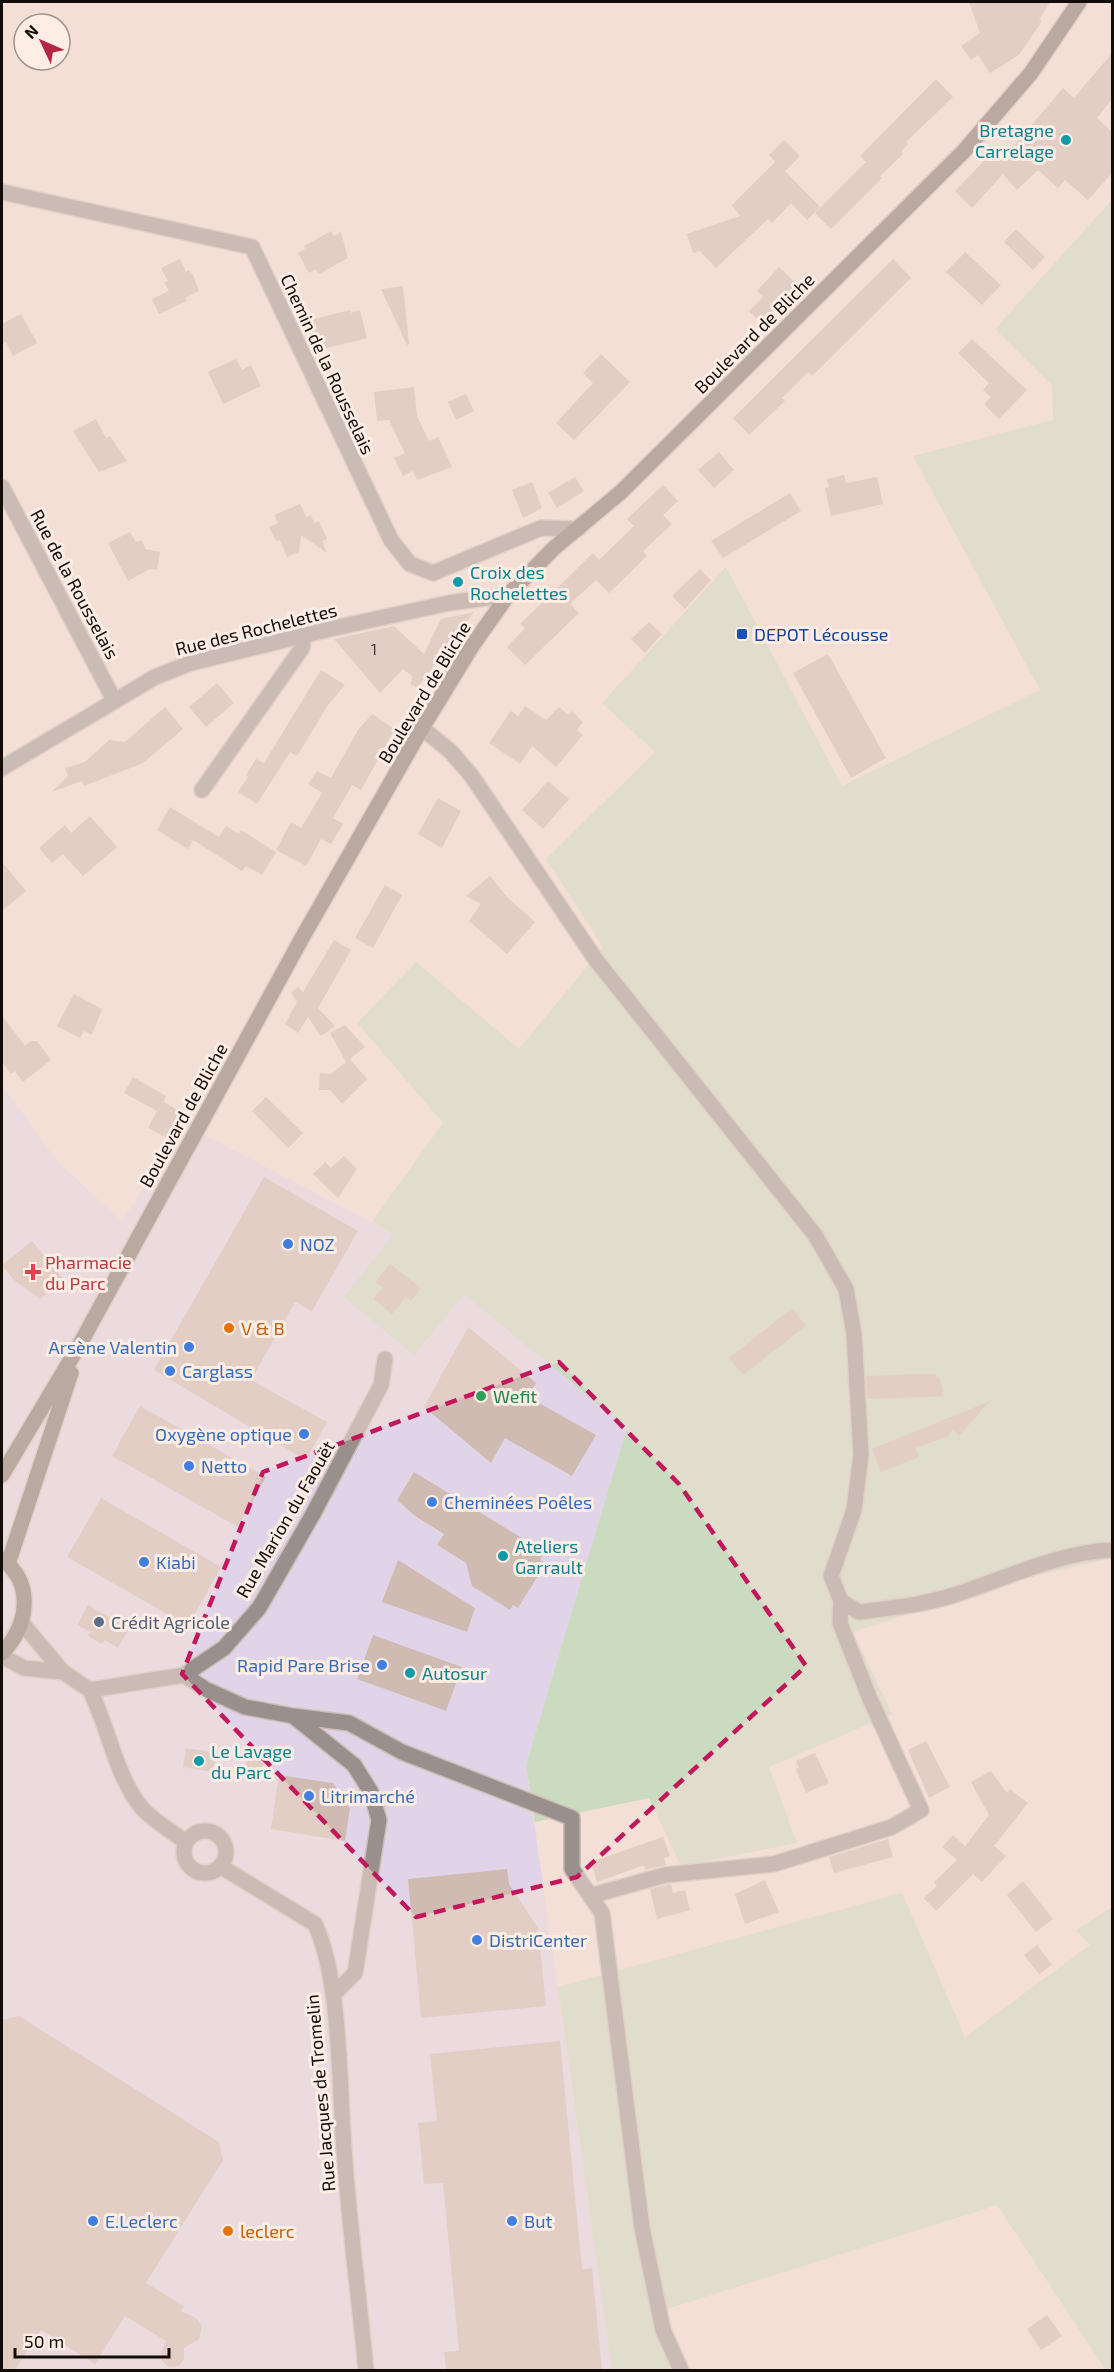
<svg xmlns="http://www.w3.org/2000/svg" width="1114" height="2372" viewBox="0 0 1114 2372" font-family="'Exo 2',sans-serif">
<style>
.commercial{fill:#e2d4e8}
.green{fill:#cadbc0}
.building{fill:#d0bbb3}
.lines{fill:none;stroke-linecap:round;stroke-linejoin:round}
.minor-casing{stroke:#cfbdb4;stroke-width:18}
.tertiary-casing{stroke:#cfbdb4;stroke-width:18}
.secondary-casing{stroke:#cfbdb4;stroke-width:18}
.minor{stroke:#99908d;stroke-width:15}
.tertiary{stroke:#99908d;stroke-width:15}
.secondary{stroke:#756963;stroke-width:15}
.marked{fill:none;stroke:#c2185b;stroke-width:4.5;stroke-dasharray:12 8;stroke-linejoin:round}
.culture-dot{fill:#0f9aa8;stroke:#fdede5;stroke-width:2}
.transit-dot{fill:#1a4fb4;stroke:#fdede5;stroke-width:2}
.shop-dot{fill:#3f7fe0;stroke:#fdede5;stroke-width:2}
.health-dot{fill:#e0444e;stroke:#fdede5;stroke-width:2}
.food-dot{fill:#e8710a;stroke:#fdede5;stroke-width:2}
.leisure-dot{fill:#2e9e5b;stroke:#fdede5;stroke-width:2}
.service-dot{fill:#5c6f8a;stroke:#fdede5;stroke-width:2}
.labels{text-anchor:middle;dominant-baseline:central;stroke-width:6;stroke-linejoin:round;paint-order:stroke}
.number-label{font-size:15px;fill:#423834}
.culture-label{font-size:18px;fill:#0d838f;stroke:#fdede5;text-anchor:start}
.street-label{font-size:18px;fill:#130c09;stroke:#fdede5}
.transit-label{font-size:18px;fill:#164399;stroke:#fdede5;text-anchor:start}
.shop-label{font-size:18px;fill:#366cbe;stroke:#fdede5;text-anchor:start}
.health-label{font-size:18px;fill:#be3a42;stroke:#fdede5;text-anchor:start}
.food-label{font-size:18px;fill:#c56008;stroke:#fdede5;text-anchor:start}
.leisure-label{font-size:18px;fill:#27864d;stroke:#fdede5;text-anchor:start}
.service-label{font-size:18px;fill:#4e5e75;stroke:#fdede5;text-anchor:start}
</style>
<rect width="100%" height="100%" fill="#f3dfd5"/>
<!-- commercial -->
<path class="commercial" d="M2,1085L56,1160L122,1222L183,1124L394,1234L414,1355L464,1294L628,1428L526,1765L612,2370H2Z"/>
<!-- green -->
<path class="green" d="M1112,200V1558L1000,1584L853,1632L892,1714L769,1767L797,1843L681,1866L649,1798L535,1822L526,1765L627,1428L464,1294L414,1355L344,1297L394,1234L372,1222L443,1123L357,1023L416,962L519,1049L603,947L546,859L655,752L602,703L726,567L842,786L1040,690L913,456L1053,420L1052,385L995,329Z
M902,1893L965,2037L1090,1945L1076,1930L1112,1907V2370H1106L997,2205L660,2311L690,2370H612L558,1987Z"/>
<!-- building -->
<path class="building" d="M969,2H1050L1039,20L1042,21L1019,55L990,73L978,55L971,60L961,46L980,33Z
M1113,52V98L1097,118L1113,133V172L1088,200L1065,180L1058,188L1038,170L1017,190L1003,174L972,208L955,191L999,145L1007,154L1063,88L1074,98Z
M936,79L953,97L906,142L908,144L901,152L903,154L880,176L882,178L831,229L815,213L866,162L860,156Z
M784,140L800,156L785,171L820,207L807,220L791,203L772,223L768,219L716,268L700,251L693,253L687,234L740,216L732,205L775,162L769,155Z
M1016,229L1045,257L1033,270L1004,242Z
M331,231L334,236L341,232L348,258L319,274L316,269L309,273L298,253L305,249L304,246Z
M965,252L1001,285L982,305L946,272Z
M180,259L186,272L189,270L193,275L199,291L185,298L187,301L159,314L152,299L169,291L164,282L168,281L161,268Z
M893,259L911,278L812,376L808,372L782,398L785,401L749,435L733,418Z
M779,267L801,288L763,325L749,311L763,297L757,291Z
M403,286L409,344L407,345L381,289Z
M350,310L351,313L360,310L367,338L323,349L320,340L311,342L306,321Z
M21,314L37,343L13,356L6,342L2,345V324Z
M972,339L1027,390L999,419L984,404L991,397L983,390L989,383L958,353Z
M601,354L630,382L574,440L556,423L593,383L583,373Z
M236,359L242,370L251,365L261,386L223,404L208,372Z
M414,387L417,416L429,441L438,437L452,467L417,480L413,471L403,476L394,458L405,453L389,420L377,421L374,392Z
M466,394L474,411L456,420L448,402Z
M96,419L106,438L110,436L127,461L99,472L73,431Z
M719,452L734,470L714,488L698,470Z
M844,475L846,483L877,477L883,504L831,516L825,488L829,487L827,479Z
M575,477L584,491L557,508L548,493Z
M532,482L542,508L523,518L512,490Z
M663,485L678,501L663,515L672,524L643,551L647,556L609,593L596,580L570,604L579,613L525,665L507,647L525,628L520,624L593,553L599,560L634,526L627,519Z
M790,493L801,511L723,558L711,541Z
M300,504L306,517L311,515L314,523L319,521L327,539L322,541L327,553L301,535L299,552L287,557L280,540L276,541L269,527L278,523L274,515Z
M130,532L136,542L141,540L146,549L160,552L157,570L150,569L128,581L108,543Z
M700,569L711,580L685,609L672,596Z
M474,612L417,688L410,684L413,677L403,669L380,693L334,639L394,626L424,654L441,619Z
M649,622L662,634L645,653L631,639Z
M828,654L886,758L851,778L793,673Z
M321,670L345,685L328,705L297,756L290,752L257,804L238,792L248,777L246,775L256,759L264,763Z
M217,683L234,703L206,727L189,707Z
M525,706L546,720L559,707L568,715L572,711L583,722L577,730L583,735L556,767L532,746L520,764L489,743L511,711L518,716Z
M165,707L183,729L143,763L84,786L82,781L52,792L68,776L65,768L85,762L109,740L125,742Z
M372,714L395,729L361,790L352,785L333,818L343,824L331,844L321,839L306,866L276,850L291,822L301,828L322,793L308,784L317,771L331,778L358,730Z
M548,781L569,799L543,829L522,810Z
M438,798L461,811L442,848L418,834Z
M170,807L219,837L226,826L239,834L241,830L276,852L262,875L246,866L242,871L193,840L188,849L157,830Z
M90,816L117,847L83,876L63,854L52,863L39,848L65,825L71,833Z
M2,862L26,891L2,911Z
M490,876L508,898L535,922L507,954L469,921L481,904L466,896Z
M385,885L402,895L373,948L355,938Z
M334,940L351,950L318,1008L335,1026L321,1036L308,1017L298,1033L285,1024L297,1002L291,993L298,987L303,992Z
M74,994L102,1009L92,1035L84,1031L80,1038L57,1026Z
M2,1015L25,1046L31,1041H37L51,1060L23,1082L15,1071L11,1074L2,1062Z
M345,1025L365,1047L350,1059L367,1079L342,1104L330,1090H319L320,1073L331,1074L346,1062L330,1033Z
M133,1077L166,1096L164,1102L181,1112L167,1138L148,1128L157,1111L124,1093Z
M266,1097L303,1133L288,1148L252,1111Z
M344,1156L357,1169L338,1198L313,1174L325,1162L331,1168Z
M264,1177L358,1231L312,1311L295,1302L251,1380L327,1422L306,1460L154,1370Z
M32,1241L63,1279L40,1299L14,1280L2,1265Z
M390,1264L421,1288L411,1301L406,1297L392,1314L373,1299L383,1288L375,1282Z
M792,1308L806,1326L743,1375L729,1358Z
M468,1327L536,1383L528,1397L596,1435L572,1476L505,1438L491,1463L424,1407Z
M913,1374H934L940,1379L944,1396L868,1399L866,1376Z
M990,1401L959,1436L953,1430L948,1436L916,1448L919,1457L881,1472L872,1449Z
M140,1406L266,1477L238,1527L112,1456Z
M414,1472L545,1552L540,1560L546,1563L518,1608L513,1605L510,1610L472,1586L466,1563L437,1545L444,1534L415,1516L397,1500Z
M101,1498L221,1567L188,1626L67,1557Z
M398,1560L475,1608L467,1632L382,1602Z
M88,1605L129,1628L118,1648L105,1640L102,1644L88,1636L91,1632L77,1625Z
M373,1635L462,1667L446,1711L357,1679Z
M926,1741L950,1787L929,1798L908,1750Z
M186,1748L216,1753L213,1772L183,1767Z
M815,1753L829,1783L806,1793L796,1769L799,1768L796,1761Z
M247,1758L264,1760L261,1779L244,1776Z
M991,1771L1007,1793L1010,1789L1028,1803L994,1846L1006,1856L982,1882L973,1874L936,1911L924,1898L937,1886L934,1882L957,1860L942,1847L953,1835L965,1846L989,1815L971,1782Z
M279,1775L333,1783L350,1808L345,1841L271,1829Z
M663,1837L670,1856L664,1858L666,1865L645,1870L644,1865L597,1882L591,1862Z
M888,1839L893,1857L834,1873L829,1857Z
M507,1869L509,1884L538,1928L546,2006L421,2018L408,1879Z
M765,1880L779,1912L745,1924L735,1894Z
M1023,1881L1053,1919L1036,1932L1007,1895Z
M671,1884L673,1893L685,1890L690,1910L657,1919L650,1889Z
M1037,1945L1052,1965L1039,1974L1024,1955Z
M19,2016L219,2142L223,2160L146,2283L184,2306L181,2311L196,2318L202,2326L199,2339L184,2348V2359L179,2366L169,2367L162,2361L161,2353L166,2341L125,2316L95,2364L41,2330L15,2370H2V2020Z
M560,2041L582,2269L592,2268L602,2370H446L444,2352L459,2351L443,2183L424,2184L418,2123L437,2121L430,2054Z
M1047,2315L1062,2336L1041,2350L1027,2329Z"/>
<g class="lines">
<!-- minor casing -->
<g class="minor-casing">
<path id="minor" d="M2,192L252,247L391,540L410,564L433,573L541,528L578,529
M2,487L114,700
M422,728L451,752L471,775L596,960L815,1235L846,1289L854,1334L861,1455L854,1510L831,1576L841,1601L859,1612C890,1608 923,1605 954,1595C1001,1580 1063,1551 1112,1550
M202,790L302,648L304,635
M22,1623L63,1672L90,1690L184,1675L224,1648L259,1608L313,1514L381,1385L385,1359
M2,1656L24,1668L63,1672
M184,1675L205,1689L245,1707L293,1716L349,1723L402,1752L572,1818V1869L602,1913L642,2228L663,2330L681,2370
M90,1690C108,1727 117,1779 142,1808C154,1821 172,1832 186,1842
M293,1716L354,1765L371,1792L379,1820L355,1973L333,1995
M184 1852a21 21 0 1 1 42 0a21 21 0 1 1-42 0Z
M220,1866L315,1924C341,1981 339,2084 344,2149C349,2223 359,2297 366,2370
M590,1896L665,1875L774,1864L892,1827L921,1810L870,1699L840,1623L841,1601"/>
</g>
<!-- tertiary casing -->
<g class="tertiary-casing">
<path id="tertiary" d="M2,768L155,677L191,663L330,629L449,603L508,595"/>
</g>
<!-- secondary casing -->
<g class="secondary-casing">
<path id="secondary" d="M2,1475L80,1344L302,938L422,728L472,646L508,595L554,548L621,492L964,151L1031,73L1079,2
M2,1559C35,1584 28,1626 2,1653
M8,1564L71,1373"/>
</g>
<!-- minor -->
<use href="#minor" class="minor"/>
<!-- tertiary -->
<use href="#tertiary" class="tertiary"/>
<!-- secondary -->
<use href="#secondary" class="secondary"/>
</g>
<!-- marked area -->
<path d="M0 0H1114V2372H0ZM559,1362L679,1484L806,1666L577,1877L416,1917L182,1674L263,1472Z" fill="#f3dfd5" fill-opacity=".55" fill-rule="evenodd"/>
<path class="marked" d="M559,1362L679,1484L806,1666L577,1877L416,1917L182,1674L263,1472Z"/>
<!-- markers -->
<g class="culture-dot">
<circle cx="1066" cy="140" r="6"/>
<circle cx="458" cy="582" r="6"/>
<circle cx="503" cy="1556" r="6"/>
<circle cx="410" cy="1673" r="6"/>
<circle cx="199" cy="1761" r="6"/>
</g>
<rect class="transit-dot" x="736" y="628" width="12" height="12" rx="3"/>
<g class="shop-dot">
<circle cx="288" cy="1244" r="6"/>
<circle cx="189" cy="1347" r="6"/>
<circle cx="170" cy="1371" r="6"/>
<circle cx="304" cy="1434" r="6"/>
<circle cx="189" cy="1466" r="6"/>
<circle cx="432" cy="1502" r="6"/>
<circle cx="144" cy="1562" r="6"/>
<circle cx="382" cy="1665" r="6"/>
<circle cx="309" cy="1796" r="6"/>
<circle cx="477" cy="1940" r="6"/>
<circle cx="93" cy="2221" r="6"/>
<circle cx="512" cy="2221" r="6"/>
</g>
<path class="health-dot" d="M30 1263h6v6h6v6h-6v6h-6v-6h-6v-6h6z"/>
<g class="food-dot">
<circle cx="229" cy="1328" r="6"/>
<circle cx="228" cy="2231" r="6"/>
</g>
<circle class="leisure-dot" cx="481" cy="1396" r="6"/>
<circle class="service-dot" cx="99" cy="1622" r="6"/>
<g class="labels">
<!-- number labels -->
<g class="number-label">
<text x="374" y="649">1</text>
</g>
<!-- culture labels -->
<g class="culture-label">
<text x="1054" y="130" text-anchor="end">Bretagne<tspan x="1054" dy="21">Carrelage</tspan></text>
<text x="470" y="572">Croix des<tspan x="470" dy="21">Rochelettes</tspan></text>
<text x="515" y="1546">Ateliers<tspan x="515" dy="21">Garrault</tspan></text>
<text x="422" y="1673">Autosur</text>
<text x="211" y="1751">Le Lavage<tspan x="211" dy="21">du Parc</tspan></text>
</g>
<!-- street labels -->
<g class="street-label">
<text transform="translate(754 333) rotate(-45)">Boulevard de Bliche</text>
<text transform="translate(328 364) rotate(65)">Chemin de la Rousselais</text>
<text transform="translate(75 584) rotate(62)">Rue de la Rousselais</text>
<text transform="translate(256 629) rotate(-14)">Rue des Rochelettes</text>
<text transform="translate(424 692) rotate(-59)">Boulevard de Bliche</text>
<text transform="translate(183 1115) rotate(-61)">Boulevard de Bliche</text>
<text transform="translate(285 1519) rotate(-60)">Rue Marion du Faouët</text>
<text transform="translate(320 2093) rotate(-95)">Rue Jacques de Tromelin</text>
</g>
<!-- transit labels -->
<g class="transit-label">
<text x="754" y="634">DEPOT Lécousse</text>
</g>
<!-- shop labels -->
<g class="shop-label">
<text x="300" y="1244">NOZ</text>
<text x="177" y="1347" text-anchor="end">Arsène Valentin</text>
<text x="182" y="1371">Carglass</text>
<text x="292" y="1434" text-anchor="end">Oxygène optique</text>
<text x="201" y="1466">Netto</text>
<text x="444" y="1502">Cheminées Poêles</text>
<text x="156" y="1562">Kiabi</text>
<text x="370" y="1665" text-anchor="end">Rapid Pare Brise</text>
<text x="321" y="1796">Litrimarché</text>
<text x="489" y="1940">DistriCenter</text>
<text x="105" y="2221">E.Leclerc</text>
<text x="524" y="2221">But</text>
</g>
<!-- health labels -->
<g class="health-label">
<text x="45" y="1262">Pharmacie<tspan x="45" dy="21">du Parc</tspan></text>
</g>
<!-- food labels -->
<g class="food-label">
<text x="241" y="1328">V &amp; B</text>
<text x="240" y="2231">leclerc</text>
</g>
<!-- leisure labels -->
<g class="leisure-label">
<text x="493" y="1396">Wefit</text>
</g>
<!-- service labels -->
<g class="service-label">
<text x="111" y="1622">Crédit Agricole</text>
</g>
</g>
<!-- border -->
<rect width="1114" height="2372" fill="none" stroke="#130c09" stroke-width="6"/>
<!-- north arrow -->
<g transform="translate(42 42) rotate(314)"><circle r="28" fill="#fdede5" stroke="#9f938d" stroke-width="1.5"/>
<path d="M0-4.5L10 22L0 15L-10 22Z" fill="#b62442"/>
<text y="-9" font-size="16" font-weight="bold" text-anchor="middle" fill="#130c09">N</text>
</g>
<!-- scale -->
<path d="M15 2348v9h154v-9" fill="none" stroke="#130c09" stroke-width="3"/>
<text x="24" y="2348" font-size="18" fill="#130c09" stroke="#fdede5" stroke-width="4.5" paint-order="stroke">50 m</text>
</svg>
